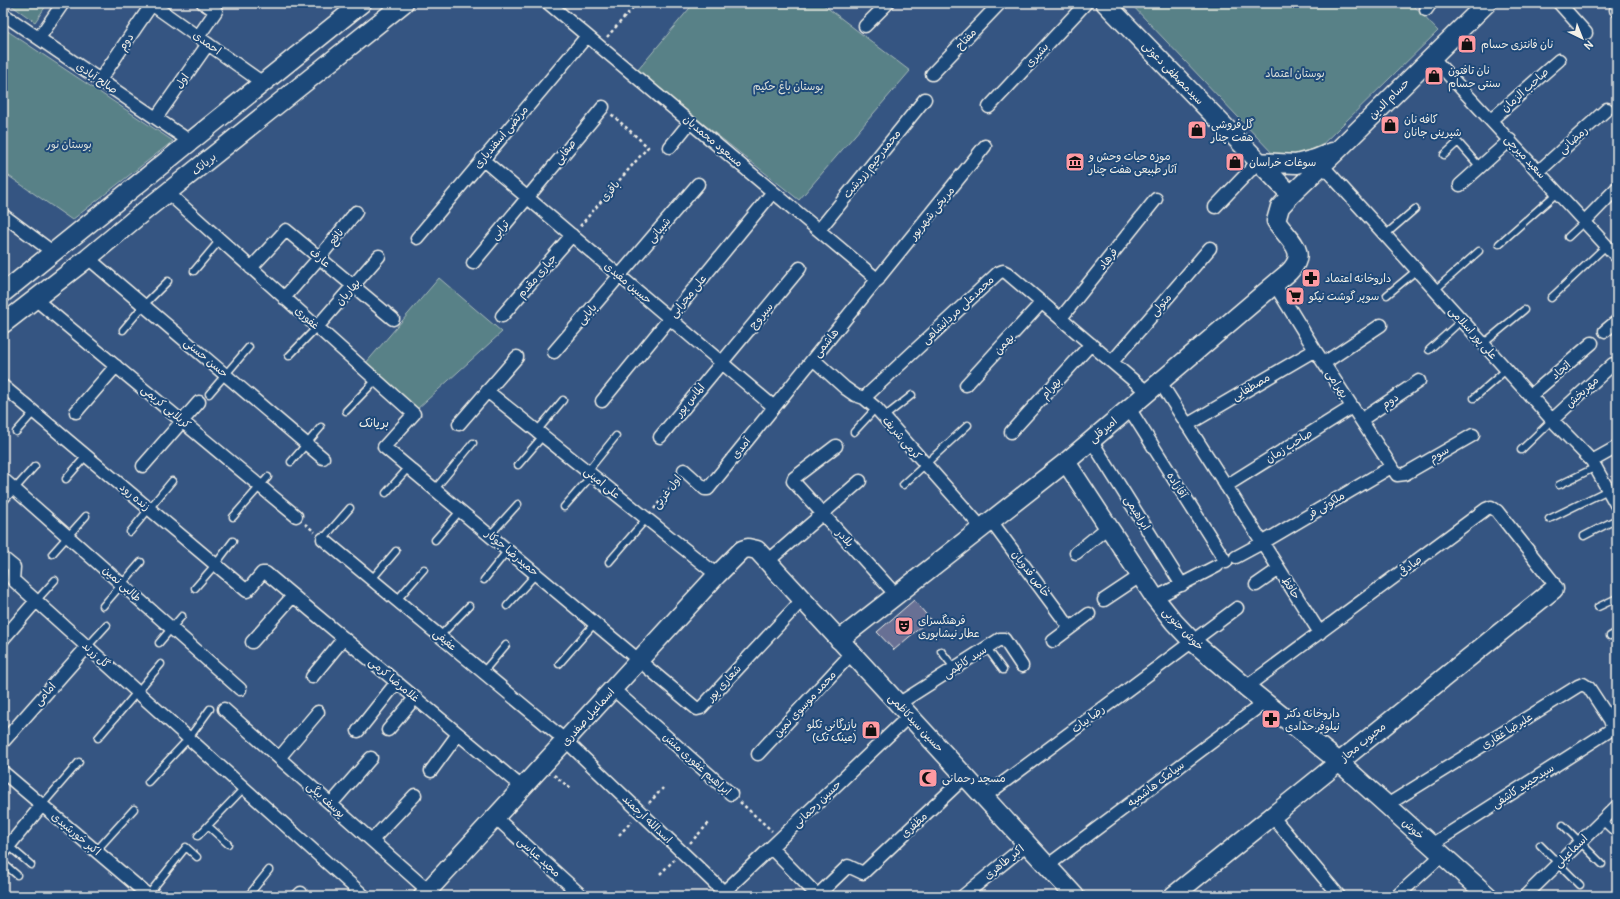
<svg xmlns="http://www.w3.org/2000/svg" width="1620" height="899" viewBox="0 0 1620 899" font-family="Pangolin,'Playpen Sans Arabic',sans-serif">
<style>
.green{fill:#598187;stroke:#a6b9b8}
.building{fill:#676f94;stroke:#f4f1e8}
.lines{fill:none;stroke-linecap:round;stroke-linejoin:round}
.lane-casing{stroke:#f4f1e8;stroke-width:9}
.street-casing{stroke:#f4f1e8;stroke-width:15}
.secondary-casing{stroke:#f4f1e8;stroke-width:21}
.path{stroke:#f4f1e8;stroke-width:2.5;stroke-dasharray:3 3;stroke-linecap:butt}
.lane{stroke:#1f4a7a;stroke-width:6}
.street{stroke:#1f4a7a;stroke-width:12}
.secondary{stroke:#1f4a7a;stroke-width:18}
.labels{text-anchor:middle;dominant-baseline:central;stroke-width:4;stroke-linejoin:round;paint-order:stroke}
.street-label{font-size:11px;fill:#f4f1e8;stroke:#1f4a7a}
.poi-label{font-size:11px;fill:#f4f1e8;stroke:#1f4a7a;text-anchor:start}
.park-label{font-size:11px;fill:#dde0d9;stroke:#1f4a7a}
.neighbourhood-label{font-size:12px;fill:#f4f1e8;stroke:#1f4a7a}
</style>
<rect width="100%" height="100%" fill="#355582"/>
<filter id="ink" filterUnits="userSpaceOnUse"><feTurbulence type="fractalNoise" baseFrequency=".025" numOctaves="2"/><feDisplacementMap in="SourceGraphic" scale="8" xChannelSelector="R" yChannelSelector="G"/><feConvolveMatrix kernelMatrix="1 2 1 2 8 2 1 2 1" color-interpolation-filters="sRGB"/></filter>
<g filter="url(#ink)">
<!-- green -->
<path class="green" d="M8,3H48L35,22Z
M694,3H821L910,71L799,200L637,71Z
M1130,3H1411L1438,31L1292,174Z
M3,28L173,141L72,220L3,172Z
M439,278L502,332L416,410L365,364Z"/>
<!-- building -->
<path class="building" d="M914,600L930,619L894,650L877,632Z"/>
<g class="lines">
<!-- lane casing -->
<g class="lane-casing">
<path id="lane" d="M1444,155L1458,142L1480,167
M1385,235L1415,209
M1568,237L1584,222
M1499,244L1557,193
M194,271L220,240
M1435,290L1479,251
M1387,295L1417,270
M1551,298L1606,246
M123,330L144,305L168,281
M1483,344L1524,310
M1429,350L1462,320
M289,356L317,327
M209,394L249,347
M1474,398L1506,370
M346,411L376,380
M884,417L912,395
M537,431L563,400
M16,432L34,412
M854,432L876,408
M1521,450L1552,420
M291,462L321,427
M518,465L543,436
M587,472L616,436
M66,479L86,456
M903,485L968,425
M1559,485L1596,467
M435,489L473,443
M386,493L409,467
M3,502L35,466
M564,507L592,475
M233,517L268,477
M1549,519L1608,490
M130,532L172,481
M490,535L518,504
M1584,536L1617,519
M323,539L350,508
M435,540L461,510
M52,554L86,516
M609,562L646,519
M372,579L396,551
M484,580L508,550
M195,588L215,565L233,541
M397,600L424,569
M36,601L55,580
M103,606L141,562
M507,606L536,574
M1598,607L1617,598
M440,636L469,606
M1610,636L1617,632
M159,643L182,616
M87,647L107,625
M987,648L1003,670
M941,651L955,669
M559,664L595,623
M483,672L506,645
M98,738L161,664
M148,782L189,738L210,709
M42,805L79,762
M1602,821L1617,835
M1563,825L1602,864
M208,826L228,844
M198,836L244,788
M3,841L31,865
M1540,845L1580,885
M96,851L134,809
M3,863L17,875
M148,895L186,847L197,857
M248,896L269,870
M562,896L571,886
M603,896L604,895"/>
</g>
<!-- street casing -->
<g class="street-casing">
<path id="street" d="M150,3L263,83
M548,3L878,280
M1559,3L1586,33
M1426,10L1431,3
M1616,10L1617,9
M3,14L191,142
M865,26L888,3
M198,37L216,11L203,3
M39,38L63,3
M1432,57L1617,257
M932,74L1000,3
M100,80L152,4
M989,107L1086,3
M156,118L208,44
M1491,120L1559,60
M670,147L690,122
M482,159L774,407
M1322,165L1552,420L1592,461L1617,506
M1538,172L1607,109
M1460,185L1510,140
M168,193L414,414L384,447L697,709L701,708L802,600
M1215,207L1258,162
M3,215L54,253
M1584,222L1617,188
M819,230L925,99
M417,238L587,36
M88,258L323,458
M473,263L603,107
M251,268L286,230L393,319
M1275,285L1315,350L1397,475L1405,474L1473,435
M284,298L319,258L356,212
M35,299L296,516
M502,316L572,235
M1061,318L1156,199
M317,327L379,256
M1605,331L1617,321
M554,352L698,184
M813,359L845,388L855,395L864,398L876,408L982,528
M1112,362L1210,248
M1324,363L1381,325
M1160,382L1320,633
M966,385L1042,302
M3,386L247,591L262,573H266L523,788
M487,391L717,575
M1530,396L1592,343
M864,398L998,273L1003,271L1007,273L1147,392
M602,401L773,192
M1129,408L1226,562
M76,412L116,366
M1361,420L1419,381
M1552,420L1613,364
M459,424L517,357
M1187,425L1315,350
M1011,432L1091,344
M660,437L800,268
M1091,440L1182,585
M836,446L794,478L793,481L896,595
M1592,461L1617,447
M143,466L199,402
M684,470L705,489H708L985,146
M3,479L240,689
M1226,486L1352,407
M991,521L1070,628
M323,539L566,741L728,896
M1076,553L1108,527
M1236,557L1262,543L1391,467
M3,558L14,567L13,580L364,896
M767,562L860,481
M1256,585L1279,569
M1155,598L1217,566
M1104,600L1140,576
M3,639L36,601
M1053,641L1089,614
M252,642L293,596
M312,677L344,638
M1246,687L1486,509L1491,507L1497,511L1553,582L1554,589
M613,689L731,794
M898,704L1000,639H1004L1022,666
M224,709L433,895
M388,730L415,698
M358,731L397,682
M3,742L87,647
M758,754L852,653
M279,758L318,712
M431,771L458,734
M3,772L149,896
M984,797L1237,608
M331,804L371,758
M1387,805L1578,686L1583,684L1589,688L1610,720L1612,726L1609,731L1431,845
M1272,816L1339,896
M495,817L582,896
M372,840L415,795
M771,848L818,896
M3,853L42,805
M1047,866L1265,702
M724,892L909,716
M298,896L301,893
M817,896L848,866L863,873L965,777
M963,896L1027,844
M1397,896L1442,855
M1525,896L1617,806"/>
</g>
<!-- secondary casing -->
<g class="secondary-casing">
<path id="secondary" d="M1105,3L1291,195
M1258,162L1296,164L1315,159L1332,152
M3,293L362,3
M3,324L88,258L148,208L404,3
M1066,462L1155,598L1174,622L1192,641L1246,687L1339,762L1488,896
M839,640L1066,462L1289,272C1310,251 1288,240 1276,221L1280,207L1291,195L1339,149L1487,3
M423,896L717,575L742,550L748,548L757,550L1075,896
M1173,896L1554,589"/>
</g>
<!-- path -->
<path class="path" d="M607,37L637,3
M580,226L648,147L611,114
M654,509L676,480
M305,524L315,532
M554,775L571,789
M740,802L772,831
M649,803L663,788
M619,835L632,821
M690,843L709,823
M660,874L674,860"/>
<!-- lane -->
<use href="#lane" class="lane"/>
<!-- street -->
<use href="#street" class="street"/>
<!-- secondary -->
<use href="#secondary" class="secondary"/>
</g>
</g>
<!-- icons -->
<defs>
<g id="shop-square" transform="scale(1)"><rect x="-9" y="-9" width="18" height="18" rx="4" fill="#ff9aa2" stroke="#1f4a7a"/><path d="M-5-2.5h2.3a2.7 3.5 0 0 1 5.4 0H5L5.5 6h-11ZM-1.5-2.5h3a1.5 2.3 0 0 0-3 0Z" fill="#111"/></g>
<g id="museum-square" transform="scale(1)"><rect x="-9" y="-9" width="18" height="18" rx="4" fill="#ff9aa2" stroke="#1f4a7a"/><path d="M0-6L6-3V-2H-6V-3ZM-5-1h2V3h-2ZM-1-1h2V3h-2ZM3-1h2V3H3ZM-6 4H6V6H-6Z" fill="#111"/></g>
<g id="pharmacy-square" transform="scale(1)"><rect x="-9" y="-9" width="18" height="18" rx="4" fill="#ff9aa2" stroke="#1f4a7a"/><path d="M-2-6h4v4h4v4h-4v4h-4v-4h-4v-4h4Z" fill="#111"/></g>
<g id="supermarket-square" transform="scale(1)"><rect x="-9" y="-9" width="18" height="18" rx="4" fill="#ff9aa2" stroke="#1f4a7a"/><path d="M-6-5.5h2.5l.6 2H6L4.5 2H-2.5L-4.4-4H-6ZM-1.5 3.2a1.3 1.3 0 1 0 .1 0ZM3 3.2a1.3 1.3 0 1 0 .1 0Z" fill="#111"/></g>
<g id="theatre-square" transform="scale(1)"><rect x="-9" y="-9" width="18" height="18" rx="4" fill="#ff9aa2" stroke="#1f4a7a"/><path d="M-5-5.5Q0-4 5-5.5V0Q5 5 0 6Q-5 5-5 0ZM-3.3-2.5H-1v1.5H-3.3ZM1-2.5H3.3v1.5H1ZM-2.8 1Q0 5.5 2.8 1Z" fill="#111"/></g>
<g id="mosque-square" transform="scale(1)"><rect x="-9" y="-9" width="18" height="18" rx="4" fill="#ff9aa2" stroke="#1f4a7a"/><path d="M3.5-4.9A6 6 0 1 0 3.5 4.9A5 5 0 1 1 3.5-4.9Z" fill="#111"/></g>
</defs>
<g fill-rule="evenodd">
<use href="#shop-square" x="1467" y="44"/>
<use href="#shop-square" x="1434" y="76"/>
<use href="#shop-square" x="1390" y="125"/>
<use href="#shop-square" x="1197" y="130"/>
<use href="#museum-square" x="1075" y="162"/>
<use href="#shop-square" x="1235" y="162"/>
<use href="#pharmacy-square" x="1311" y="278"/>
<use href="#supermarket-square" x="1295" y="296"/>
<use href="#theatre-square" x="904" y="626"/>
<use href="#pharmacy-square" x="1271" y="719"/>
<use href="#shop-square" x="871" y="730"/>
<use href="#mosque-square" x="928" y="778"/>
</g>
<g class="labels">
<!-- street labels -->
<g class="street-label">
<text transform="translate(966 39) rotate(-46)">مفتاح</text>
<text transform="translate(126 42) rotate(-56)">دوم</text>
<text transform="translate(207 43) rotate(36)">احمدی</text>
<text transform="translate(1037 55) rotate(-47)">بشیری</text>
<text transform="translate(1173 73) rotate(46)">سیدمصطفی دعوتی</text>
<text transform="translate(97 78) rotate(34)">صالح آبادی</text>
<text transform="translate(182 81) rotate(-55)">اول</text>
<text transform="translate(1525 90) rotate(-42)">صاحب الزمان</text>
<text transform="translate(1389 99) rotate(-45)">حسام الدین</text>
<text transform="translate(501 137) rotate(-50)">مرتضی اسفندیاری</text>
<text transform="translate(1573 140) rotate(-42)">رمضانی</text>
<text transform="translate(713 141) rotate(40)">مسعود محمدیان</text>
<text transform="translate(565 152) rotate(-51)">صفایی</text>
<text transform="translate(1525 157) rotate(47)">سعید میرچی</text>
<text transform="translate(204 164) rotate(-39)">بریانک</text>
<text transform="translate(872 164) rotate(-51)">محمدرحیم زردشت</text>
<text transform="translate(610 191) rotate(-49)">باقری</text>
<text transform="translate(932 213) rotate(-51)">مریخی شهریور</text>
<text transform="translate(500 230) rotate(-50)">ترابی</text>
<text transform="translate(659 230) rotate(-49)">شیبانی</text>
<text transform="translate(336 237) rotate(-52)">نافع</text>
<text transform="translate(320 258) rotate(40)">عارف</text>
<text transform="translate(1108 259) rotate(-52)">فرهاد</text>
<text transform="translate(537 276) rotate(-49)">جباری مقدم</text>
<text transform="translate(628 283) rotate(40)">حسین مفیدی</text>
<text transform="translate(348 292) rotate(-49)">بهاریان</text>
<text transform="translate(688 296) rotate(-51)">علی محرابی</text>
<text transform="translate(1161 305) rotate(-49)">متولی</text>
<text transform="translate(958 310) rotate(-43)">محمدعلی مردانشاهی</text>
<text transform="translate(587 314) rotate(-49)">بابایی</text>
<text transform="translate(761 316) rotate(-50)">سیروج</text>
<text transform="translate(307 318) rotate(42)">غفوری</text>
<text transform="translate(1473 333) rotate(48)">علی پور اسلامی</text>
<text transform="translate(826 343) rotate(-51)">هاشمی</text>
<text transform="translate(1004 344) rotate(-48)">بهمن</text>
<text transform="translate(206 358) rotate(40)">حسن حسنی</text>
<text transform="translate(1561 370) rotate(-41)">اتحاد</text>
<text transform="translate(1337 384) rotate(57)">بهرامی</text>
<text transform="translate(1251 387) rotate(-31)">مصطفایی</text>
<text transform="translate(1051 388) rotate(-48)">بهرام</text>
<text transform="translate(1582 392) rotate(-43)">مهربخش</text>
<text transform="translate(690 400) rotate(-50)">الماس پور</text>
<text transform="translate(1390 401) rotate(-34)">دوم</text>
<text transform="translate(166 407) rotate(40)">کربلایی کریمی</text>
<text transform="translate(1103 430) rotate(-40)">امیرقلی</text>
<text transform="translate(902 438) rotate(49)">کرمی شریف</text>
<text transform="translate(1289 446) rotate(-32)">صاحب زمان</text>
<text transform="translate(741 448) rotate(-51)">آمدی</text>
<text transform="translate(1439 454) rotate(-30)">سوم</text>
<text transform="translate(602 483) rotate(39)">علی امینی</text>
<text transform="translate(1177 485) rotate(58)">آقازاده</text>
<text transform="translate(667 492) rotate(-52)">اول غربی</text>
<text transform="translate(135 497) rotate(40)">زنده رود</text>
<text transform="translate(1326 505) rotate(-31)">ملکوتی فر</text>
<text transform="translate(1137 513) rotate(58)">ابراهیمی</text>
<text transform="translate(845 538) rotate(48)">بلادر</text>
<text transform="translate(512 553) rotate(40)">حمیدرضا جوکار</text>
<text transform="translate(1410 566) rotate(-37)">صادقی</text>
<text transform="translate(1031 574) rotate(53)">خاص فدویان</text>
<text transform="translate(122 584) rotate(42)">طالبی نمین</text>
<text transform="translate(1291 588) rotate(57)">حافظ</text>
<text transform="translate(1183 629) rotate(46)">خوش جنوبی</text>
<text transform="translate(445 640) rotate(40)">عفیفی</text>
<text transform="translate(96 655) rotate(42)">گل زرند</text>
<text transform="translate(965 662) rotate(-33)">سید کاظمی</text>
<text transform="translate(394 680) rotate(40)">غلامرضا کرمی</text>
<text transform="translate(724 683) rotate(-47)">شعاری پور</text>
<text transform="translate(45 694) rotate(-49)">امامی</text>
<text transform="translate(805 704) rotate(-47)">محمد موسوی نمین</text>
<text transform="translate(588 717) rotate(-48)">اسماعیل صفدری</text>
<text transform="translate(1088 719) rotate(-37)">رضا بیات</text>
<text transform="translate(916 723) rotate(47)">حسین سیدکاظمی</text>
<text transform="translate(1507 731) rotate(-32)">علیرضا غفاری</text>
<text transform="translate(1363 742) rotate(-39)">محبوب مجاز</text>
<text transform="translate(697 764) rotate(42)">ابراهیم غفوری منش</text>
<text transform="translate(1156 784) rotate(-37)">سیامک هاشمیه</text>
<text transform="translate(1523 786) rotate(-33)">سیدحمید کاشفی</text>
<text transform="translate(326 800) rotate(42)">یوسف بیگی</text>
<text transform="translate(817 804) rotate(-44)">حسین رحمانی</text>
<text transform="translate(647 819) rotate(44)">اسدالله ارجمند</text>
<text transform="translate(914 825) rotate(-43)">مظفری</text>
<text transform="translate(1413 829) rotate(42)">خوش</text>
<text transform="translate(76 834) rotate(40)">اکبر خورشیدی</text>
<text transform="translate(1571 851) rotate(-44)">اسماعیلی</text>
<text transform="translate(539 857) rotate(42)">مجید عباسی</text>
<text transform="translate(1004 862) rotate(-39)">اکبر طاهری</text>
</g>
<!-- poi labels -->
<g class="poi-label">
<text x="1481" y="44">نان فانتزی حسام</text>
<text x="1448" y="70">نان تافتون<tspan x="1448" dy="13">سنتی حسام</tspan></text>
<text x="1404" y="119">کافه نان<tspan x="1404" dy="13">شیرینی جانان</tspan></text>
<text x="1211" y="124">گل‌فروشی<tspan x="1211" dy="13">هفت چنار</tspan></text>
<text x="1089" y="156">موزه حیات وحش و<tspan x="1089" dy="13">آثار طبیعی هفت چنار</tspan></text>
<text x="1249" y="162">سوغات خراسان</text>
<text x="1325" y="278">داروخانه اعتماد</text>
<text x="1309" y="296">سوپر گوشت نیکو</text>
<text x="918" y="620">فرهنگسرای<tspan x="918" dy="13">عطار نیشابوری</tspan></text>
<text x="1285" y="713">داروخانه دکتر<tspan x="1285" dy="13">نیلوفر حدادی</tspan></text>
<text x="857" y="724" text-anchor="end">بازرگانی تکلو<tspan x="857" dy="13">(عینک تک)</tspan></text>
<text x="942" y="778">مسجد رحمانی</text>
</g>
<!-- park labels -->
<g class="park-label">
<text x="1295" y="73">بوستان اعتماد</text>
<text x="788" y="86">بوستان باغ حکیم</text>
<text x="69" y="144">بوستان نور</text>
</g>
<!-- neighbourhood labels -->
<g class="neighbourhood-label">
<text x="374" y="423">بریانک</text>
</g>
</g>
<!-- margin -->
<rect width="1620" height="899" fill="none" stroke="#1f4a7a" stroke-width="16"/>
<rect x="8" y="8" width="1604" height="883" fill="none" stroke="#f4f1e8" stroke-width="1.5" filter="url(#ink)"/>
<!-- north arrow -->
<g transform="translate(1582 38) rotate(137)" stroke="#1f4a7a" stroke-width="3" paint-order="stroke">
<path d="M0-3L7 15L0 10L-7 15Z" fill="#f4f1e8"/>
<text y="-6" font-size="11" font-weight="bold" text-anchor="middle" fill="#f4f1e8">N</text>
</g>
</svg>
